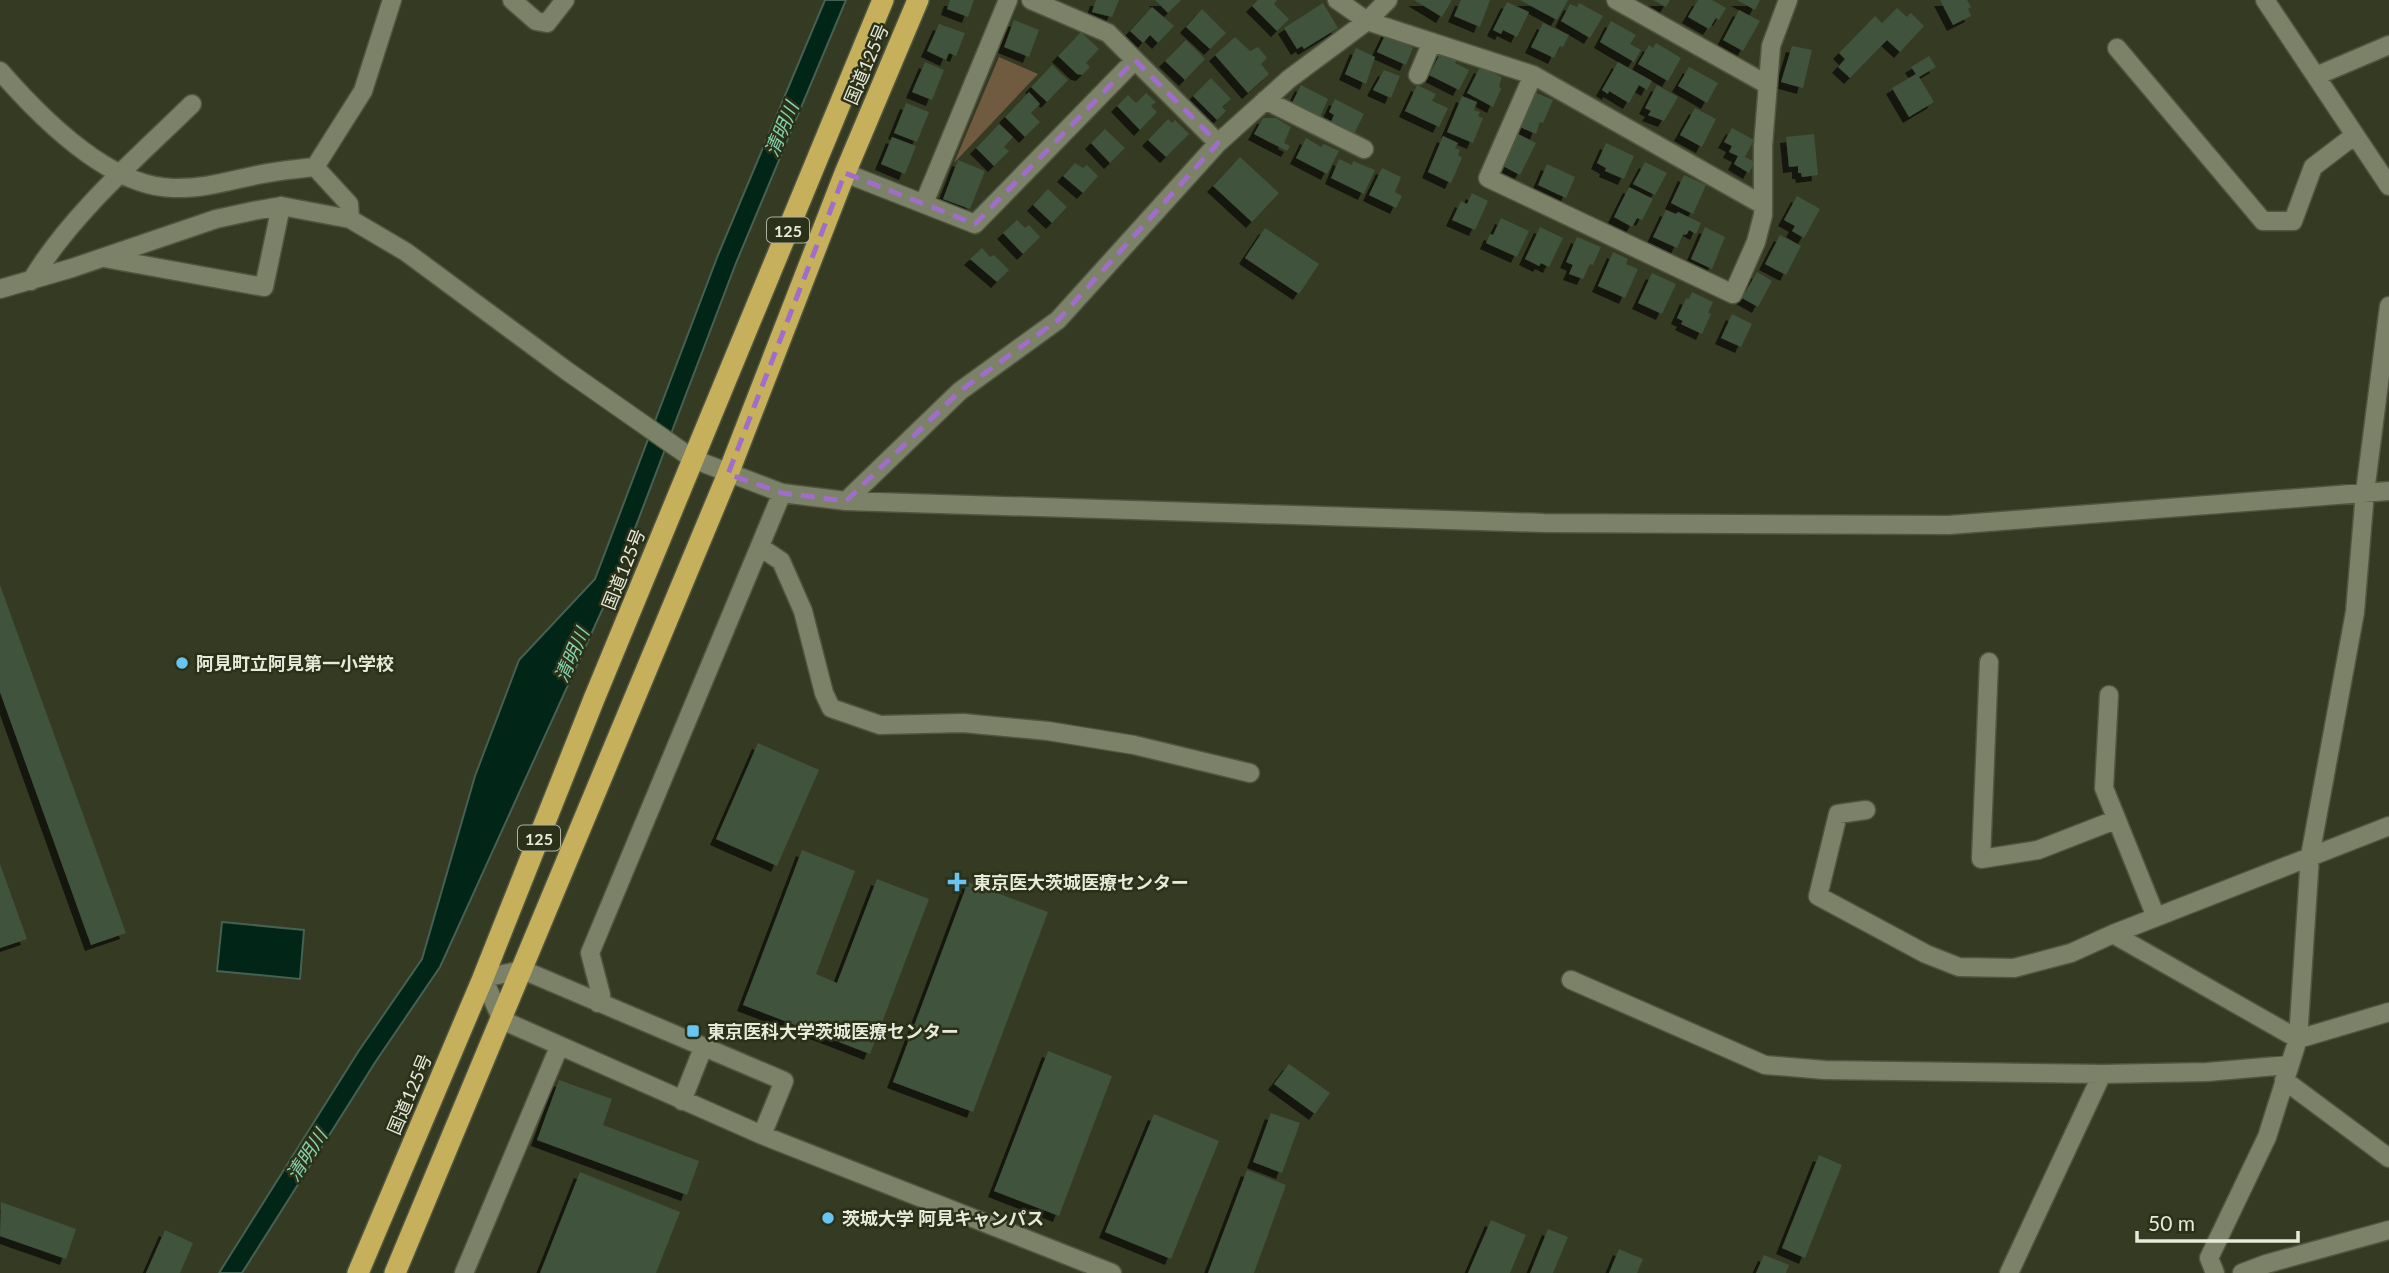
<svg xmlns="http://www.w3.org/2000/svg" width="2389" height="1273" viewBox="0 0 2389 1273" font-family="Lato,'Noto Sans JP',sans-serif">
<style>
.green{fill:#705a40}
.water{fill:#012618;stroke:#466152;stroke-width:2}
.building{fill:#41523d;filter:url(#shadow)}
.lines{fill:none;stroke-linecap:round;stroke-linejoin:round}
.minor-casing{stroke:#515540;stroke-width:21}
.highway-casing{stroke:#515540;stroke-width:24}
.minor{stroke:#7c8268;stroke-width:18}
.highway{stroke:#c6b05c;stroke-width:21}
.marked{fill:none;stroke:#a06ec9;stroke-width:5;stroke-dasharray:14 9;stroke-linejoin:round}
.poi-dot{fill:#68c4f0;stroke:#2b3018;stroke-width:2.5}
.labels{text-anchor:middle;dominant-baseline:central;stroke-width:5;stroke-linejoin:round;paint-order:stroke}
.shield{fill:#2b3018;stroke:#aeb2a0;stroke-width:2}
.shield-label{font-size:16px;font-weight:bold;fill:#e6eadb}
.street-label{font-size:18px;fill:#e6eadb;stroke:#2b3018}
.poi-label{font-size:18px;font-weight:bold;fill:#e6eadb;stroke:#2b3018;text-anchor:start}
.water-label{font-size:19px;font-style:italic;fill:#85d2ae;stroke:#2b3018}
</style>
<defs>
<filter id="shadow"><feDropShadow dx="-6" dy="6" stdDeviation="0" flood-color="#0009"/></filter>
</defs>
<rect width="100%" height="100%" fill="#353a22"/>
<!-- green -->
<path class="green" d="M999,57L1038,74L954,163Z"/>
<!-- water -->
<path class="water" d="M825,0H846L736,263L613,586L440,967L376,1061L242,1273H219L358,1052L422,959L475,776L519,660L595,579L718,255Z
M222,922L304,930L300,979L217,971Z"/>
<!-- building -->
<path class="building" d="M950,0H974L968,17L947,9Z
M1096,0H1119L1112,17L1092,12Z
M1155,0H1181L1168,13Z
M1258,0H1277L1274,4L1289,19L1277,31L1252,6Z
M1414,0H1452L1442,17Z
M1461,0H1490L1480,27L1454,16Z
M1520,0H1568L1557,20Z
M1653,0H1670L1666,7Z
M1698,0H1712L1726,8L1719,20L1716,18L1709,29L1688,17Z
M1737,0H1760L1755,10Z
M1940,0H1967L1971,7L1968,9L1971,16L1953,25Z
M1507,2L1529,12L1517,37L1503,30L1501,34L1493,30Z
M1323,3L1338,28L1304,49L1302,46L1297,49L1284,28Z
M1579,3L1603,16L1590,38L1561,21L1570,4L1577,7Z
M1152,7L1174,26L1158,43L1150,35L1143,43L1130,31Z
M1897,8L1907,17L1911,13L1924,26L1900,52L1887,40L1850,78L1838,67L1845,59L1839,53L1875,16L1882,23Z
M1202,9L1226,33L1210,49L1186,27Z
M1739,10L1760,21L1743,51L1723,40Z
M1014,20L1039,30L1029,57L1004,47Z
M1611,21L1636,35L1630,44L1641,50L1634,62L1600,42Z
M1543,23L1569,35L1563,47L1560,46L1554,58L1531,47Z
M939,24L965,33L956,56L949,53L946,60L927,51Z
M1388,29L1407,38L1404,43L1413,48L1406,65L1377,52Z
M1081,32L1099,49L1086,63L1090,67L1082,75L1077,74L1058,56Z
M1235,37L1250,51L1258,47L1267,58L1261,64L1269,74L1248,93L1215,55Z
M1186,40L1205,59L1185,80L1165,61Z
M1656,43L1681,58L1668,81L1638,64L1649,45L1653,48Z
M1792,46L1812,50L1803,88L1781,82Z
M1356,48L1375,57L1366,84L1345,74Z
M1442,50L1458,58L1455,63L1469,70L1459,90L1429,75Z
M1929,56L1936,67L1919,77L1934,102L1909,117L1892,88L1916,74L1911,67Z
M925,62L944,70L932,100L912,92Z
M1618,62L1652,81L1647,90L1639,85L1629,103L1609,91L1608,94L1602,90Z
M1052,65L1068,80L1047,102L1031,87Z
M1480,67L1502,77L1499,86L1501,89L1493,107L1467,93Z
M1689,67L1718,83L1707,103L1678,86Z
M1384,70L1400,76L1391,98L1373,90Z
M1211,78L1231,99L1222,107L1226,111L1217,120L1193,96Z
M1301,85L1328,99L1320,117L1292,103Z
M1417,85L1436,94L1432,101L1448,108L1439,127L1405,111Z
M1657,85L1678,97L1664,121L1648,115L1651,111L1645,108Z
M1029,92L1040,104L1031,113L1040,122L1025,137L1005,117Z
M1534,92L1553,100L1543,123L1540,122L1536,134L1520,127Z
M1146,93L1156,102L1151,106L1157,112L1140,130L1117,106L1128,95L1136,103Z
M1462,96L1477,102L1474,110L1480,112L1478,116L1483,118L1473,143L1447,132Z
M1335,99L1364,114L1354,134L1331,122L1334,115L1329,112Z
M906,103L929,112L917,142L894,133Z
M1695,108L1716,119L1702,147L1680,135Z
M1263,118H1276L1291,127L1284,143L1290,146L1287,151L1254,134Z
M1168,119L1172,123L1175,120L1189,134L1166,157L1148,140Z
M999,124L1013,137L1004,147L1009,151L994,166L976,148Z
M1732,128L1754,140L1745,157L1755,162L1749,173L1734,164L1738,156L1729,152L1732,146L1724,142Z
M1105,129L1125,148L1110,163L1091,143Z
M1516,133L1536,143L1520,175L1501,165Z
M1814,134L1818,175L1802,177L1801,173H1798V166L1789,167L1786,137Z
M1443,136L1458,143L1455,148L1460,150L1458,155L1462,158L1451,183L1428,172Z
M892,137L916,146L905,174L881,164Z
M1306,138L1321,147L1324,144L1339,151L1327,174L1296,158Z
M1606,143L1634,156L1624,179L1605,171L1606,168L1597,163Z
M1240,157L1279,193L1252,222L1213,186Z
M1339,159L1352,165L1353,161L1375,170L1364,194L1331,178Z
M958,160L985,171L970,209L943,199Z
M1645,162L1667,173L1655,195L1633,184Z
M1075,163L1083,168L1087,165L1098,176L1083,193L1063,176Z
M1547,164L1575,177L1566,198L1538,185Z
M1382,168L1401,177L1395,192L1402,196L1396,208L1369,195Z
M1684,175L1706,185L1693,214L1671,203Z
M1629,187L1653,199L1642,220L1637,218L1632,227L1614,217Z
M1048,189L1067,207L1052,223L1033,205Z
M1472,193L1488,201L1475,230L1452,220L1461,201L1467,204Z
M1797,196L1820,209L1804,238L1792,231L1795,226L1784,220Z
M1666,210L1676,214L1678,212L1701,223L1696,234L1689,230L1687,234L1683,235L1677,248L1653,237Z
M1501,218L1529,231L1517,257L1486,243L1490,234L1493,235Z
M1017,220L1025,228L1029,225L1040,237L1023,254L1003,233Z
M1540,227L1563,238L1549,267L1541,263L1539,266L1525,259Z
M1705,227L1725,237L1712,269L1691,259Z
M1265,228L1319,264L1299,294L1245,258Z
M1780,235L1801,246L1786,275L1765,264Z
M1577,237L1601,247L1593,265L1590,264L1583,279L1569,274L1573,265L1566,262Z
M982,248L990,257L994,255L1009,270L997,282L970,259Z
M1613,252L1628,259L1626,264L1638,269L1625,298L1598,286Z
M1757,272L1772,281L1758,307L1742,298Z
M1652,273L1676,284L1662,314L1638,303Z
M1692,292L1713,302L1708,313L1711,314L1702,334L1681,324L1683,321L1677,318L1686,298L1689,299Z
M1732,314L1752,324L1741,347L1721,338Z
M0,585L126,933L91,945L0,692Z
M758,743L819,770L777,866L716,839Z
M802,850L855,871L816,974L837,983L877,879L929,899L870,1054L743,1005Z
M0,864L27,939L0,948Z
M968,882L1048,912L973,1112L893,1082Z
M1048,1051L1112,1076L1059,1216L994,1191Z
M1289,1064L1330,1093L1315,1114L1274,1084Z
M559,1080L612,1099L603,1125L699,1161L687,1195L537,1140Z
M1271,1113L1300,1123L1282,1173L1253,1162Z
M1154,1114L1219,1141L1171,1259L1105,1232Z
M1819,1155L1842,1165L1805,1258L1782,1248Z
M1247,1170L1286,1185L1254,1273H1208Z
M580,1172L680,1212L656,1273H540Z
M1,1202L76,1229L66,1259L0,1236Z
M1491,1220L1526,1235L1510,1273H1468Z
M1548,1229L1568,1237L1553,1273H1530Z
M165,1230L193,1243L180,1273H146Z
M1619,1249L1643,1259L1637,1273H1609Z
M1764,1255L1789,1265L1786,1273H1756Z"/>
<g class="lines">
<!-- minor casing -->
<g class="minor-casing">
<path id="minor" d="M512,0L536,21L547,23L565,0
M1031,0L1108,33L1135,60
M1337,0L1367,21L1533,75L1763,205
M1616,0L1768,85
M2265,0L2389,186
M2117,48L2263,221H2293L2313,167L2355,135
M0,71C40,117 109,187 173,188C202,189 229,181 257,175C276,171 296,169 315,167L363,91L392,0
M1418,75L1432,42
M1533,75L1488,178L1733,294L1756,242L1763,215V146L1771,46L1788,0
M2316,76L2389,45
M1265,100L1364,149
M315,167L349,204L350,219
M845,173L975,224L1135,60L1218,143
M924,203L1008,0
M104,258L264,287L281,206
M31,281C71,214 137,158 192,104
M0,289L72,268L216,219L253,211L281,206L350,219L406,252L567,371L693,459L782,493L846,501L1544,523L1949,525L2389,491
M846,501L960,391L1058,320L1218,143L1289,79L1367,21L1388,0
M760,547L781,561L803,611L824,693L831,708L880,725L963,723L1048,731L1134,745L1250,773
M1989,662L1981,859L2038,850L2115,820
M2109,695L2104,788L2156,917
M1866,810L1838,814L1818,896L1926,954L1959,967L2014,968L2071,953L2113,934L2389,826
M2113,934L2298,1039L2389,1012
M1571,980L1765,1065L1825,1070L2102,1074L2207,1072L2289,1065
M598,1003L601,995L590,953L782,493
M2284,1080L2389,1158
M682,1101L703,1048
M762,1135L784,1081L523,970L483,978L502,1020L762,1135L1112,1273
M464,1273L559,1047
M2009,1273L2102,1074
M2215,1273L2209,1258L2267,1137L2298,1039L2310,856L2355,612L2365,492L2389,306
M2242,1273L2266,1264L2389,1230"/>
</g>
<!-- highway casing -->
<g class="highway-casing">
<path id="highway" d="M358,1273L483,978L594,699L883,0
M395,1273L728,474L845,173L918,0"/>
</g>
<!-- minor -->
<use href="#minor" class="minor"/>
<!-- highway -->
<use href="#highway" class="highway"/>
</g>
<!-- marked area -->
<path class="marked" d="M1135,60L1218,143L1058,320L960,391L846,501L782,493L728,474L845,173L975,224Z"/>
<!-- markers -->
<g class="poi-dot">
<circle cx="182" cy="663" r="7"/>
<path d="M953.5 871.5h7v7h7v7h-7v7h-7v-7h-7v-7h7z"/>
<rect x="686" y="1024" width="14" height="14" rx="3.5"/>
<circle cx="828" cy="1218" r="7"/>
</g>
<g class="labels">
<!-- shield labels -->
<g class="shield">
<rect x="767" y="217.5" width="42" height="25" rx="5"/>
<rect x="518" y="825.5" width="42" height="25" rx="5"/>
</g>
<g class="shield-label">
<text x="788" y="230">125</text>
<text x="539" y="838">125</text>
</g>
<!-- street labels -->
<g class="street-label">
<text transform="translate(866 64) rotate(-67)">国道125号</text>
<text transform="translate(623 569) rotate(-68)">国道125号</text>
<text transform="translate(409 1094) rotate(-67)">国道125号</text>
</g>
<!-- poi labels -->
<g class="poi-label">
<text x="196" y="663">阿見町立阿見第一小学校</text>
<text x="973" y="882">東京医大茨城医療センター</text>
<text x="707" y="1031">東京医科大学茨城医療センター</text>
<text x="842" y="1218">茨城大学 阿見キャンパス</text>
</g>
<!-- water labels -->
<g class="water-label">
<text transform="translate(781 129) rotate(-67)">清明川</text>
<text transform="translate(571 655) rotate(-66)">清明川</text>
<text transform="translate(306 1155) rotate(-57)">清明川</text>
</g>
</g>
<!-- scale -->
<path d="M2137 1231v10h161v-10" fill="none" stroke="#e6eadb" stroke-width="3.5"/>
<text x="2148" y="1231" font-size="21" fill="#e6eadb" stroke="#2b3018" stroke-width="5" paint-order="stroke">50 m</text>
</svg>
